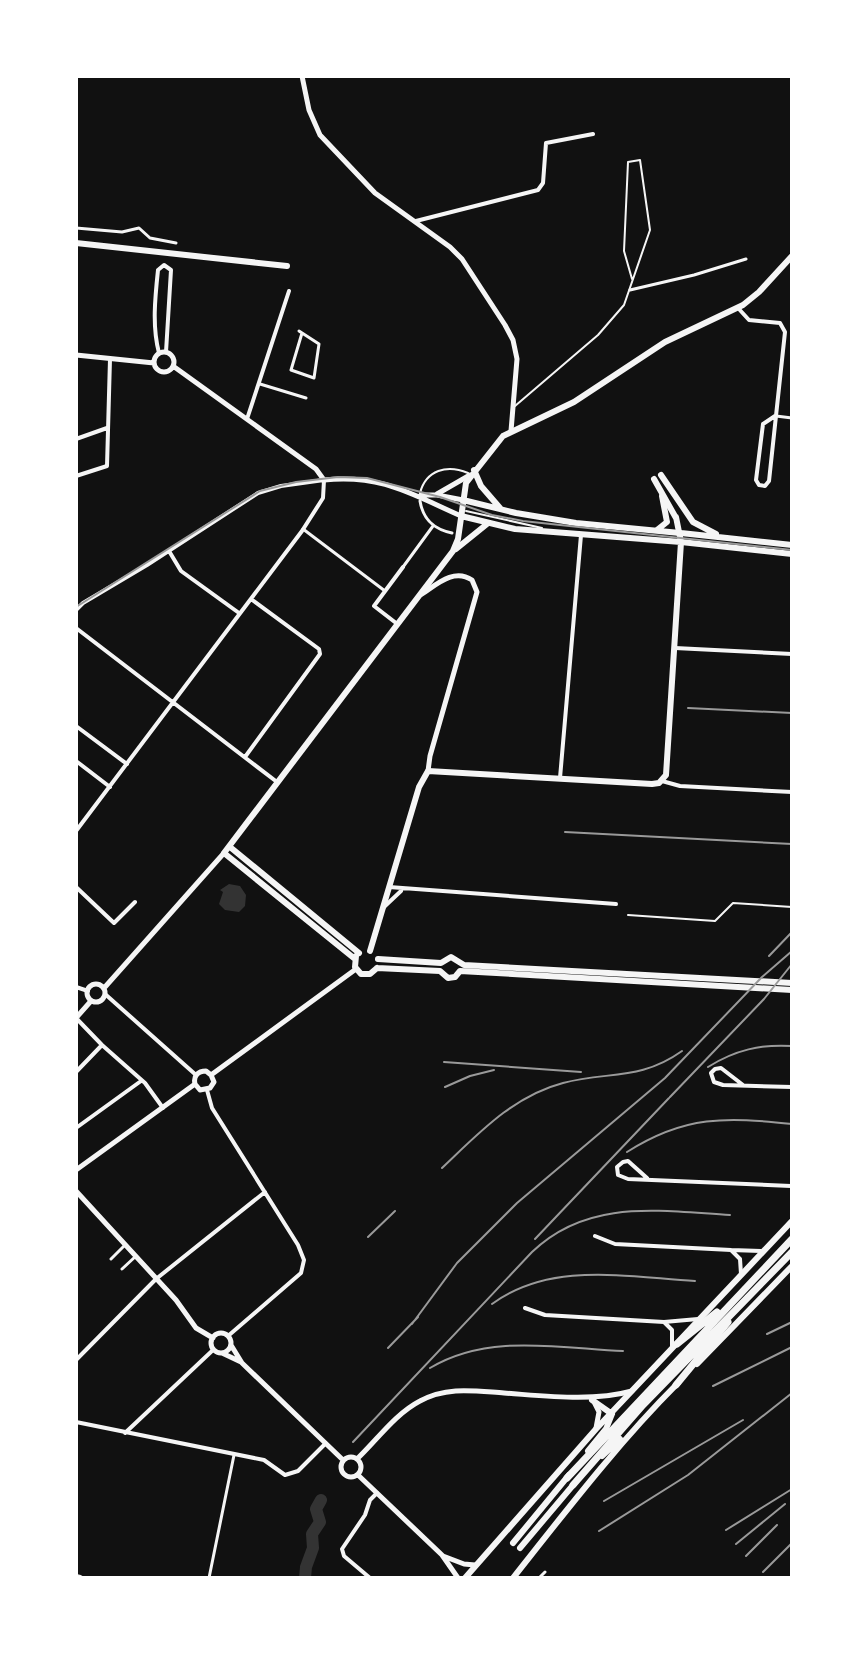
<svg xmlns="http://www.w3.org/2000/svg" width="868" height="1654" viewBox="0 0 868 1654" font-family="Raleway,sans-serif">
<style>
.water{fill:#333}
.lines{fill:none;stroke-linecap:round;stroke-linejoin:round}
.river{stroke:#333;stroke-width:12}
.service{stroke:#f5f5f5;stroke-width:2}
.pedestrian{stroke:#f5f5f5;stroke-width:3}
.minor{stroke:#f5f5f5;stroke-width:4}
.tertiary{stroke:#f5f5f5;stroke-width:5}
.secondary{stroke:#f5f5f5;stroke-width:6}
.primary{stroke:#f5f5f5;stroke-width:6}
.motorway{stroke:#f5f5f5;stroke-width:7}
.tram{stroke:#9a9a9a;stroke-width:2}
.rail{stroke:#9a9a9a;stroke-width:2}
</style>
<rect width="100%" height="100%" fill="#111"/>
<!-- water -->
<path class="water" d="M229,884L240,886L246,895L245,906L239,912L225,910L219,904L223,892L220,890Z"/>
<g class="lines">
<!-- river -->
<path class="river" d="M305,1578L306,1567L313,1548L312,1534L320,1522L316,1509L321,1500"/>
<!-- service -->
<path class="service" d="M515,406L598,335L624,305L650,230L640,160L628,162L624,251L632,279
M420,493C426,470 447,464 468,473
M466,511L542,528
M628,915L715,921L733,903L792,907"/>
<!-- pedestrian -->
<path class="pedestrian" d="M76,228L122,232L139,228L150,238L176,243
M630,290L694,275L746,259
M299,331L319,344L314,378L291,370L302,333
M260,384L306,398
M776,416L792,418
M420,501C423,519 433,529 452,533
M303,529L385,591
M403,567L433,526
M111,1259L125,1245
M122,1269L136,1256
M209,1578L234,1455
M539,1578L545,1572"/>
<!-- minor -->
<path class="minor" d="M416,221L538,190L543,183L546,143L593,134
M738,308L749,320L780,323L785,332L769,481L765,486L759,485L756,480L763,424L775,416
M159,353C152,327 155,298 158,270L164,265L171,270L166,352
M247,419L289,291
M76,439L107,428
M76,476L107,466L110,359
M169,551L181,571L239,613
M76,610L83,603L147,565L258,493L281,486L324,480L323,498L302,531L76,831
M396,623L374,606L403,567
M76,628L277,782
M675,648L792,654
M76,726L127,764
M245,757L320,654L319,649L251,599
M76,761L110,787
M560,778L581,535
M662,781L680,786L792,792
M76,887L114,923L135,902
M389,887L616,904
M384,907L401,891
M76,987L88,991
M105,994L196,1075
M76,1018L102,1045L145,1083L163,1108
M76,1072L102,1045
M743,1085L721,1068L715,1069L711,1073L714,1082L723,1085L792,1087
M207,1090L212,1108L298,1245L304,1260L301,1273L228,1336
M76,1128L141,1081
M647,1178L628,1161L623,1162L617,1167L618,1175L628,1179L791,1186
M595,1236L615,1244L731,1250
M741,1274L740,1259L731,1250L761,1251
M525,1308L545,1315L664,1322
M672,1346V1330L664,1322L698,1319
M76,1360L156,1279L265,1192
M76,1422L264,1460L285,1475L298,1471L325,1444
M125,1433L213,1350
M370,1578L344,1556L342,1549L365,1515L370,1500L377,1493"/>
<!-- tertiary -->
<path class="tertiary" d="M302,76L309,110L320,135L375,193L450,247L462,259L505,325L513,340L517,359L511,431
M154 362a10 10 0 1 1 20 0a10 10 0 1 1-20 0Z
M76,355L154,363
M173,366L316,469L324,480C381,474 411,494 461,516
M437,494L470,475
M421,495H437L463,500
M422,594C437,584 454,568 472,580L477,592L430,756L428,771
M87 993a9 9 0 1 1 18 0a9 9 0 1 1-18 0Z
M105,987L224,853
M76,1018L91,1001
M211,1075L356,969
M195,1084L200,1090L210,1088L214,1082L211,1075
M195,1084C193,1076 198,1071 206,1071L211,1075
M76,1170L195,1084
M76,1191L176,1300L196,1328L213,1338
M211 1343a10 10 0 1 1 20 0a10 10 0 1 1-20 0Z
M231,1345L242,1363L343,1460
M222,1353L241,1362
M595,1404L599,1412L596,1428
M341 1467a10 10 0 1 1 20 0a10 10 0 1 1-20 0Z
M357,1459C377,1440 395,1414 420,1401C447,1386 475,1391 504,1393C546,1396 592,1402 632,1391
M358,1475L442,1555L458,1578
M443,1556L464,1564L475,1565"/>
<!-- secondary -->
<path class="secondary" d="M474,470L481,486L500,508
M463,500L516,513L576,523L680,533
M657,530L667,522L662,496
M456,549L487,524
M230,847L359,953
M370,951L419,787L428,771L652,784L659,783L666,775L681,542L515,529L461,516
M356,956L355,967L361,974H370L377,968
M355,959L224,853L453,551L458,539L466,483L503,436L574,402L665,342L743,305L759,292L792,256
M378,959L441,963L451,957L464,965L792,983
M377,968L440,971L448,978L455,977L460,971L792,990
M76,1577L80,1578"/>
<!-- primary -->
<path class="primary" d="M76,243L287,266
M661,475L693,522L716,534
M654,479L676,518
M676,517L681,542L792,554
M681,533L792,545
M697,1364L792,1266
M592,1400L612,1414
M588,1451L606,1429L612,1414
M602,1456L620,1439
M513,1543L569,1475
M520,1548L574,1484
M465,1578L596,1429L792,1221
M513,1578C566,1511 618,1443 678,1383"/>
<!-- motorway -->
<path class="motorway" d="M677,1344L717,1312
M676,1385L728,1322
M567,1478L792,1239
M573,1485L643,1405L792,1252"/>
<!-- tram -->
<path class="tram" d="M76,607L260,491L296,482L338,477L367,478L440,497L492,515L523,521L792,550"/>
<!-- rail -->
<path class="rail" d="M688,708L792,713
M565,832L792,844
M769,956L792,932
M444,1062L581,1072
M708,1067C735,1050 761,1044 792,1046
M445,1087L470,1076L494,1070
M670,1097L764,999L792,964
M627,1152C685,1115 726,1117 792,1124
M442,1168C478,1134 513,1096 563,1083C608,1071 640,1081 682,1051
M368,1237L395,1211
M535,1239L669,1098
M492,1304C551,1261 626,1277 695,1281
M412,1324L457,1263L517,1203L665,1078L762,977L792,951
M767,1334L792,1322
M388,1348L418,1317
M430,1368C488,1333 559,1348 623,1351
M713,1386L792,1347
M353,1442L532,1252C588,1198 660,1211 730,1215
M604,1501L743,1420
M726,1530L792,1489
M599,1531L688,1475L792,1393
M736,1544L785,1504
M746,1556L777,1525
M763,1572L792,1543"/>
</g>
<!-- border -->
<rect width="868" height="1654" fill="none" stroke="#ffffff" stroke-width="156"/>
</svg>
